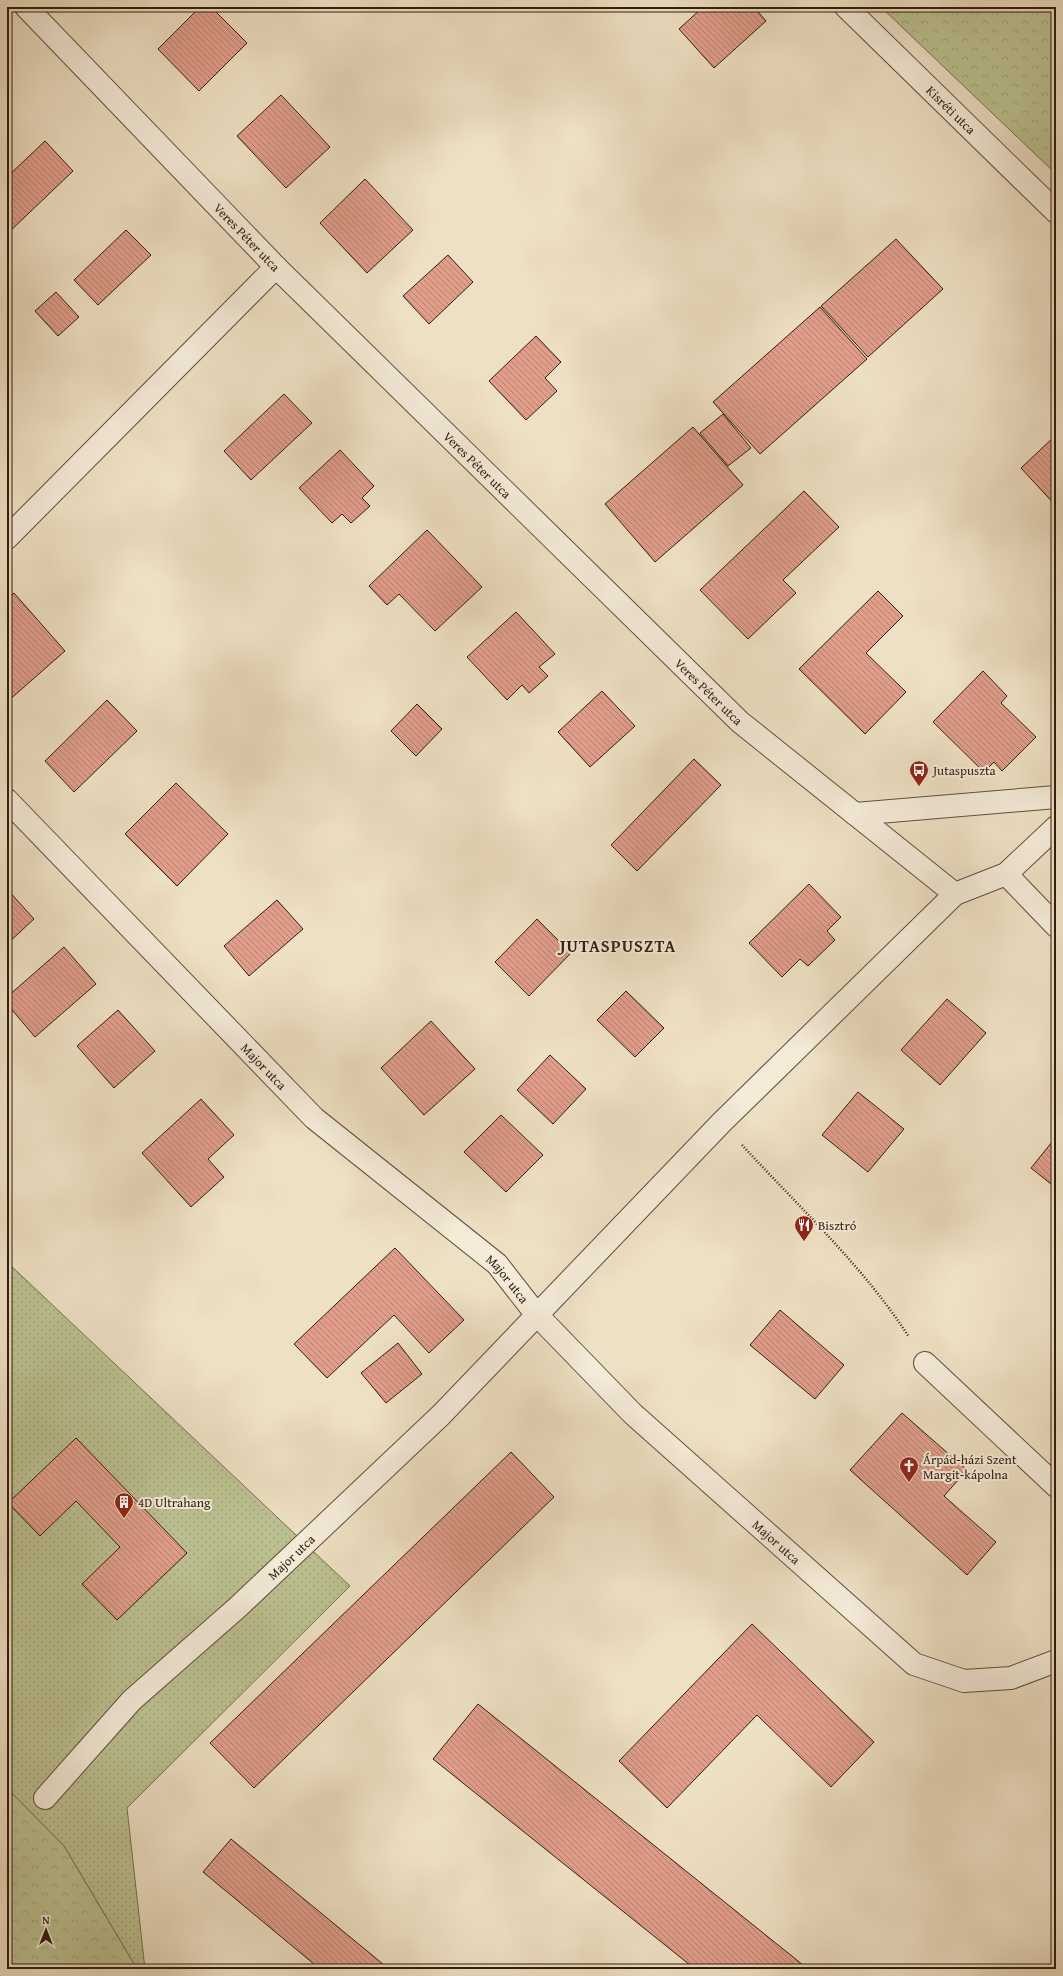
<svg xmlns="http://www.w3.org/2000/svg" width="1063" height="1976" viewBox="0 0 1063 1976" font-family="'Gentium Book Plus',serif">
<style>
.grass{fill:url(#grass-dots);stroke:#776f4f}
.forest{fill:url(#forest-crowns);stroke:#776f4f}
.building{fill:url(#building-back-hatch);stroke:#321d0d}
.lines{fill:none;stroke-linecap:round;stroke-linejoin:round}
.minor-casing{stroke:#614e3b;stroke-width:24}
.path{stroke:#321d0d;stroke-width:2.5;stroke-dasharray:1 2;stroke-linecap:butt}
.minor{stroke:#f4ebd9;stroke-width:22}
.labels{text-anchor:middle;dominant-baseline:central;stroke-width:4;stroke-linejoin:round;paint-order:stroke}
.street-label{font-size:13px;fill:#321d0d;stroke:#f4ebd9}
.poi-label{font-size:13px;fill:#321d0d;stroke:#f4ebd9;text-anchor:start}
.district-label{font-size:17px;font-weight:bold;letter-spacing:1px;fill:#321d0d;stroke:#f4ebd9}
</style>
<defs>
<pattern id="grass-dots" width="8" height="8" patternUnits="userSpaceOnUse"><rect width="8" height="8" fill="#bcc191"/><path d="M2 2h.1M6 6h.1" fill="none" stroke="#a2a57c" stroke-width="1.8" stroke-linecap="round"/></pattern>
<pattern id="forest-crowns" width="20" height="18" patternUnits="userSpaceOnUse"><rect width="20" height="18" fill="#bcc191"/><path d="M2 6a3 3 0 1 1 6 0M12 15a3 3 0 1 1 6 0" fill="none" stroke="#a2a57c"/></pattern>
<pattern id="building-back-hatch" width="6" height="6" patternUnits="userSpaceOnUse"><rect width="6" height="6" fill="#e19e8b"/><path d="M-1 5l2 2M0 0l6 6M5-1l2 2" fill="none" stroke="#b78070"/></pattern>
</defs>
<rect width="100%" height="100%" fill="#eee0c4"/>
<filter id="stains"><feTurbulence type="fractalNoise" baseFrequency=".005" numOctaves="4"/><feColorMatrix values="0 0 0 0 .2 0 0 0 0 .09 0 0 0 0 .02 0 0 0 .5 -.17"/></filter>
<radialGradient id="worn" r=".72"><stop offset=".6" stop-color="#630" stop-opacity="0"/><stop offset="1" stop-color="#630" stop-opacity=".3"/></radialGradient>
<!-- grass -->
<path class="grass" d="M7,1262L350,1586L127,1808L145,1969H137L64,1846L7,1788Z"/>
<!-- forest -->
<path class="forest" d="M881,7H1056V174Z
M7,1788L64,1846L137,1969H7Z"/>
<!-- building -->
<path class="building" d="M200,7H211L247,43L199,91L158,49Z
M703,7H754L766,21L714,68L679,29Z
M281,95L330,147L286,188L237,136Z
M45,141L73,171L7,234V177Z
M365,179L413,230L367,273L320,223Z
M126,230L151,255L98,305L74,280Z
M896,239L943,289L868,357L821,306Z
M448,255L473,282L429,324L403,296Z
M56,292L79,317L58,336L35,311Z
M820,307L867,359L760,454L713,402Z
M536,336L561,362L545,378L557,391L526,420L489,381Z
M284,394L312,423L251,480L224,451Z
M723,414L751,448L728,466L700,433Z
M693,427L743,485L655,562L605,504Z
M1056,435V506L1021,468Z
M340,450L374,486L362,498L370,506L351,523L342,514L332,523L299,488Z
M804,491L839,527L783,580L796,593L748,639L700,590Z
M427,530L482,587L435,631L399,594L387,605L369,586Z
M878,591L903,616L866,653L906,692L865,734L799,669Z
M14,593L65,651L7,702V599Z
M516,612L555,654L539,667L548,676L529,693L522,685L507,700L467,657Z
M983,671L1007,696L1001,703L1036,737L1002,771L994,762L984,772L933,722Z
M602,691L635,726L590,767L558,732Z
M107,700L137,731L74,792L45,761Z
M417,704L442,729L416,756L391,731Z
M694,759L721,785L637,871L611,845Z
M176,783L228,834L177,886L125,834Z
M809,884L841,917L827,931L835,940L808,966L800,959L782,977L749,943Z
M7,889L34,919L7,944Z
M277,900L303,929L249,976L224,946Z
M537,919L571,953L529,996L495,962Z
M64,947L96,984L35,1037L7,1004V997Z
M626,991L664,1028L635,1057L597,1020Z
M947,999L986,1033L940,1085L901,1050Z
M118,1010L155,1051L114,1088L77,1046Z
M431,1021L475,1069L424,1115L381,1068Z
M550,1055L586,1089L553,1124L517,1090Z
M858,1092L904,1129L868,1172L822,1135Z
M201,1099L234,1135L208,1159L224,1177L191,1207L142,1153Z
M501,1115L543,1155L506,1192L464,1152Z
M1056,1137V1188L1031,1168Z
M395,1248L464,1320L429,1353L394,1315L327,1378L294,1344Z
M780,1310L844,1365L815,1399L750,1345Z
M398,1343L422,1374L386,1403L361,1373Z
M902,1413L967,1470L944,1496L996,1542L967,1575L850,1470Z
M76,1438L187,1553L117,1620L82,1584L120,1547L76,1501L40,1536L8,1503Z
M511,1452L554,1497L254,1788L210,1743Z
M752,1624L874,1742L831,1787L757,1715L667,1808L619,1761Z
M478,1704L808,1969H695L433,1759Z
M231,1839L389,1969H320L203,1872Z"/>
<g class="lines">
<!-- minor casing -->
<g class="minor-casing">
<g id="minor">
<path id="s1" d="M26,7L276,267L740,722L955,894"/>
<path id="s2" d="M846,7L1056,212"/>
<path d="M7,538L276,267"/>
<path id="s3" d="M7,800L314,1118L497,1264L536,1314L633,1414L914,1664L964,1681L1011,1678L1056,1661"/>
<path d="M855,814L1056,797"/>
<path d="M1006,874L1056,926"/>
<path d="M925,1363L1056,1486"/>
<path id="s4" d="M45,1798L132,1700L238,1607L441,1415L722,1122L955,894L1006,874L1056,827"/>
</g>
</g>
<!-- path -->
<path class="path" d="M742,1145C799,1207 863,1266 909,1337"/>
<!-- minor -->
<use href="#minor" class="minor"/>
</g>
<!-- icons -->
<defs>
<g id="bus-pin" transform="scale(1)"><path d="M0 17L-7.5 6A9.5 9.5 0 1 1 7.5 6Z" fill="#8f2418" stroke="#f4ebd9"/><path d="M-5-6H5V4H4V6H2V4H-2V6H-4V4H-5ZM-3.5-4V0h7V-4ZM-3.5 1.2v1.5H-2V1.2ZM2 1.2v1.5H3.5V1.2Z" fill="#fff"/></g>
<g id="restaurant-pin" transform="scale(1)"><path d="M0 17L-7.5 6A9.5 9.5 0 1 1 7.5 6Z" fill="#8f2418" stroke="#f4ebd9"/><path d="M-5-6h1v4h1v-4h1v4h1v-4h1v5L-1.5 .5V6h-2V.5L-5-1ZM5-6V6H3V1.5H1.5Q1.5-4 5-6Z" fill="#fff"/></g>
<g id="church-pin" transform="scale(1)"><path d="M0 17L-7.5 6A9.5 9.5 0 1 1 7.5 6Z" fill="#8f2418" stroke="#f4ebd9"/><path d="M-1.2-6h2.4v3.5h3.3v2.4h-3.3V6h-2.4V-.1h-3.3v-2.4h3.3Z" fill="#fff"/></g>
<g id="building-pin" transform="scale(1)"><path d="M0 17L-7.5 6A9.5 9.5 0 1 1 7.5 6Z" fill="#8f2418" stroke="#f4ebd9"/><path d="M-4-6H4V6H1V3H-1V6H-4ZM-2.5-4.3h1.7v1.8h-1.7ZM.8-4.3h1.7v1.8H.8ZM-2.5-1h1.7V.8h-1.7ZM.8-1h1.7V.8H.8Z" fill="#fff"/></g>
</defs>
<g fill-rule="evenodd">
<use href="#bus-pin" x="919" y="770"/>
<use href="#restaurant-pin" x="804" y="1225"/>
<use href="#church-pin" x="909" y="1466"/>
<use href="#building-pin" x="124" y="1502"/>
</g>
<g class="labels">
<!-- street labels -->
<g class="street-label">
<text stroke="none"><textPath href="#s2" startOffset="147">Kisréti utca</textPath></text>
<text stroke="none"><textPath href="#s1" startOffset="319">Veres Péter utca</textPath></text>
<text stroke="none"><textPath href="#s1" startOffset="643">Veres Péter utca</textPath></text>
<text stroke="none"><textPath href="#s1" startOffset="967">Veres Péter utca</textPath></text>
<text stroke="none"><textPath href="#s3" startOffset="370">Major utca</textPath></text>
<text stroke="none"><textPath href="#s3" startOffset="694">Major utca</textPath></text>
<text stroke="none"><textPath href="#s3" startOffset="1071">Major utca</textPath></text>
<text stroke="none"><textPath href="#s4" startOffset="345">Major utca</textPath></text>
</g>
<!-- poi labels -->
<g class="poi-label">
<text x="933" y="770">Jutaspuszta</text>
<text x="818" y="1225">Bisztró</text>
<text x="923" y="1459">Árpád-házi Szent<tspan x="923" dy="15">Margit-kápolna</tspan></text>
<text x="138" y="1502">4D Ultrahang</text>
</g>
<!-- district labels -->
<g class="district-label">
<text x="618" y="945">JUTASPUSZTA</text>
</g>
</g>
<!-- margin -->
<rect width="1063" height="1976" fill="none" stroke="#eee0c4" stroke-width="24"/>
<rect x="8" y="8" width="1047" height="1960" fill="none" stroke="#321d0d" stroke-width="2"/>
<rect x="12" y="12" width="1039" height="1952" fill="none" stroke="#321d0d"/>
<!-- north arrow -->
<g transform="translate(46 1930)" stroke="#f4ebd9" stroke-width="3" paint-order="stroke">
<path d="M0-3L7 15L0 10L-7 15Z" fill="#321d0d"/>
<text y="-6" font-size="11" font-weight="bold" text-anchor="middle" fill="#321d0d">N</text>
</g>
<rect width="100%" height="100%" filter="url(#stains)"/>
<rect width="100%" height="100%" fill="url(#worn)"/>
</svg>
